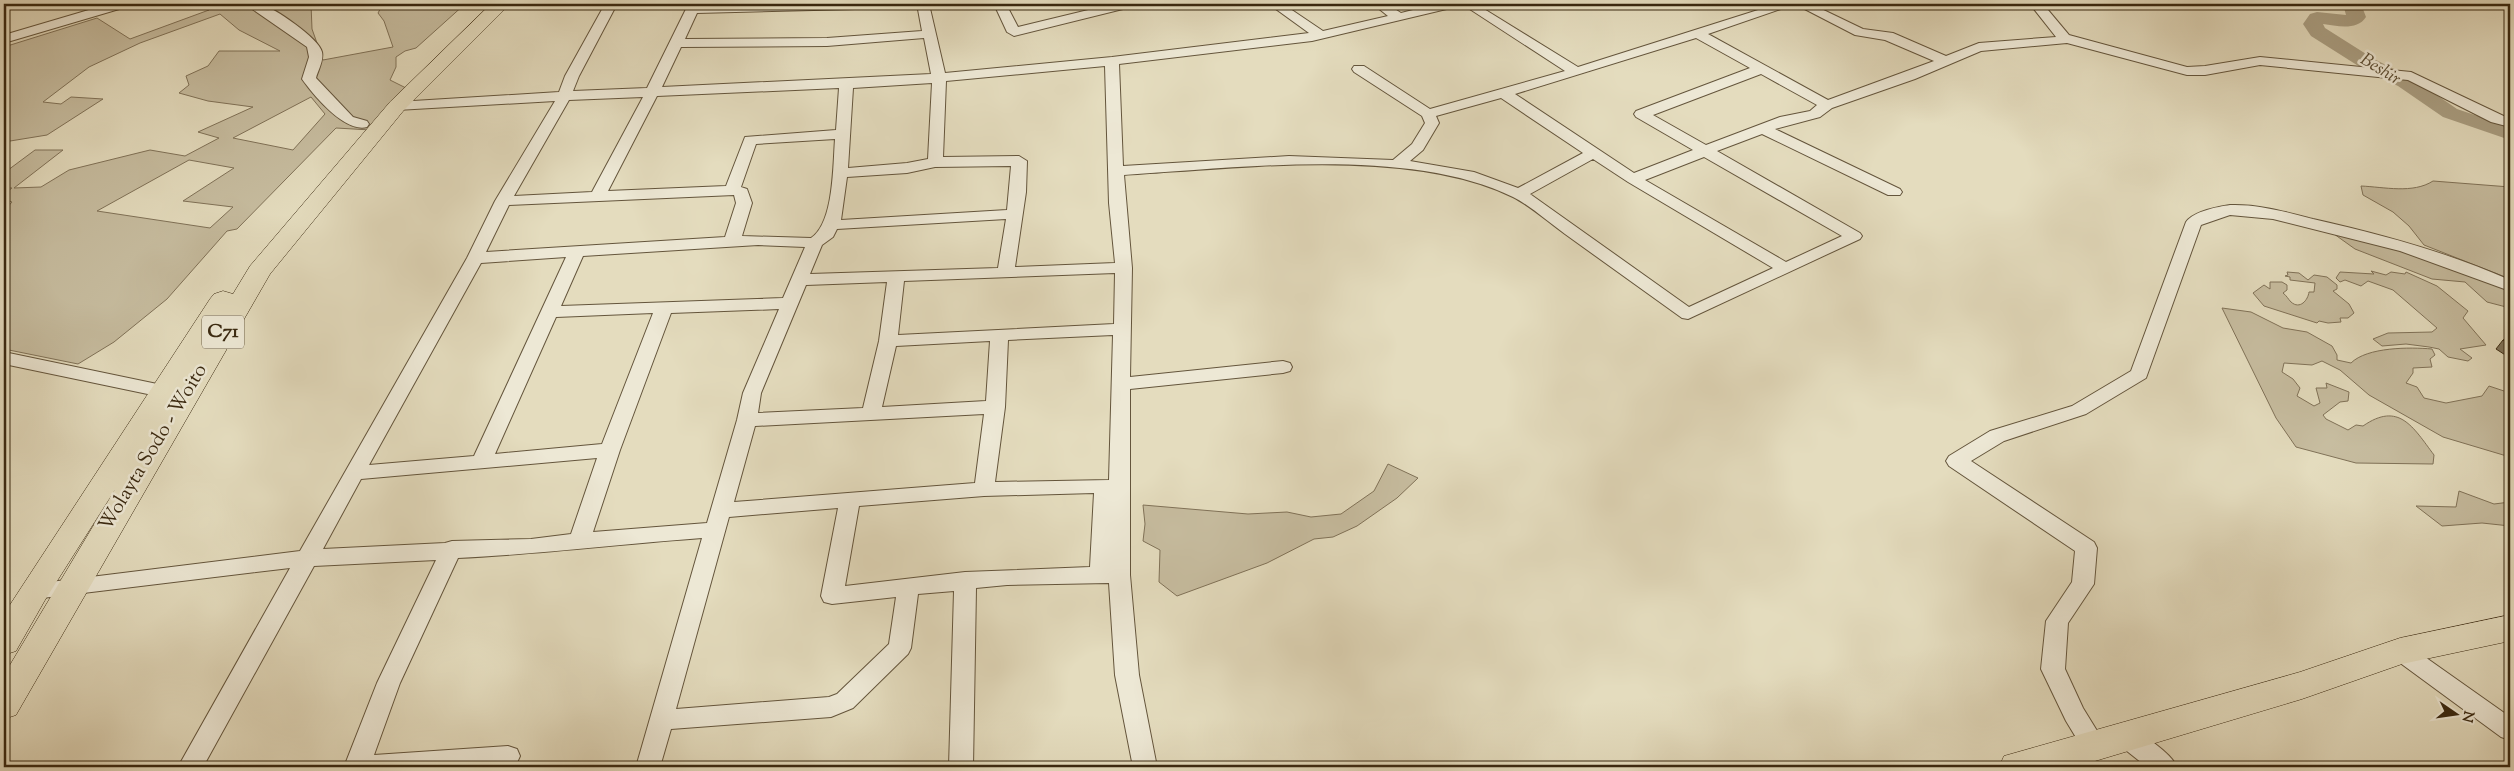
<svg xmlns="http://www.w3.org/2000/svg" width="2514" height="771" viewBox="0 0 2514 771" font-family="'Sorts Mill Goudy',serif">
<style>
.green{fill:#c7bda0;stroke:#807258;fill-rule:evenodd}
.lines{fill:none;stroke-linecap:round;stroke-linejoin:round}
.river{fill:#aa9f83;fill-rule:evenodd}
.street-casing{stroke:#64553c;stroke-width:2}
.primary-casing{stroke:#392810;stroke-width:1}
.highway-casing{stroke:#392810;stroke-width:1}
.street{fill:#ede8d5;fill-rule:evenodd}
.primary{fill:#e4dcbe;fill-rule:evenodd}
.highway{fill:#e4dcbe;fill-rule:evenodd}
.wall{fill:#7e735b;stroke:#392810}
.building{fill:#92866a;stroke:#392810}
.labels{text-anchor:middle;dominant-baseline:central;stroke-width:5;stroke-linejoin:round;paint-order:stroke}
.far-water-label{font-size:18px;font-style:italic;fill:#5b4c32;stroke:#ede8d5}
.shield{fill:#ede8d5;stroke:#6f624b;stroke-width:1}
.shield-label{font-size:19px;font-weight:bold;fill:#392810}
.street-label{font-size:20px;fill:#392810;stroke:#ede8d5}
</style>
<rect width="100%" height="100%" fill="#e4dcbe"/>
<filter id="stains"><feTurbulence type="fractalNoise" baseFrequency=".004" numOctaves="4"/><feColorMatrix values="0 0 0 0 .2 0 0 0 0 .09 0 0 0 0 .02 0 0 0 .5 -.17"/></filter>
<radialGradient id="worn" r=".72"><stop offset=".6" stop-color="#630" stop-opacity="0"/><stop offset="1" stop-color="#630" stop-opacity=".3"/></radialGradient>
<!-- green -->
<path class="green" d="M185,4H311L312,29L323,60L393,47L384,21L378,13L383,4H465L416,48L405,51L396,57V67L390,80L408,89L371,130L336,128L237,229L227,231L167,299L114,342L78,364L4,349V211L12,202L4,199V194L12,188H4V173L35,150H63L14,188L41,187L69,170L150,150L185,156L219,138L198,132L253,107L208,101L179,93L189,85L186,76L208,66L219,51H280L239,30L220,14L140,43L89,67L43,102L61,104L71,97L103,99L47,135L4,142V47L97,18L130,39L209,10ZM311,97L325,114L293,150L233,138ZM189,160L234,168L183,201L233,207L210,228L97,211Z
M2433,181L2510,187V279L2424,245L2409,226L2393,212L2363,195L2361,186C2384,187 2413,194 2433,181Z
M2327,229L2343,231L2510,286V308L2487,302L2465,282L2432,279L2355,249Z
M2371,271L2386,275L2391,272L2405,274L2406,272L2437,286L2468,311L2463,318L2486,345L2460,349L2472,358L2468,361L2448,357L2439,349L2429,347L2406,344L2382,346L2373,339L2388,333L2432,332L2437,328L2393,290L2368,281L2361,286L2345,280L2340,282L2336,278L2340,272L2374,274Z
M2287,272L2299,273L2308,280L2314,275L2327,277L2337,285V289L2333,291L2349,304L2354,313L2348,318H2340L2341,322L2328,323L2319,321L2317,323L2264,306L2253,293L2264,285L2270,289V282H2282L2287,285V290L2283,293C2287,296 2288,299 2291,302C2300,310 2308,300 2309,292H2314L2315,283L2290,280V277L2285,276L2288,275Z
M2222,308L2251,312L2283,328L2307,332L2332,346L2337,355V360L2351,363C2367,347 2410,347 2432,349L2435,355L2430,359L2432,367L2413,368V373L2406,383L2417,387L2424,398L2446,403L2482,396L2489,386L2510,393V457L2443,437L2369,395L2340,370L2322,361L2312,365L2284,363L2282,372L2293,379L2300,388L2297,396L2314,406L2320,403L2316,388H2327L2326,383L2349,392L2348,401L2340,402L2323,415L2326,419L2348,430L2356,425L2363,426C2399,401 2413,427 2434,455L2433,464L2356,463L2296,447L2276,418Z
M1388,464L1418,478L1397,498L1357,526L1333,537L1314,539L1267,563L1177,596L1159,582L1160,550L1143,541L1145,524L1143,505L1248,514L1287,512L1311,517L1341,514L1374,491Z
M2459,491L2494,504L2510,502V526L2482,523L2442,526L2416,506L2456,507Z"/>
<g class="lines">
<!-- river -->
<path class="river" d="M2343,4H2361L2366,17C2357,31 2337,26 2323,24L2325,28L2374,59L2412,78L2457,109L2510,127V140L2443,117L2398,86L2360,67L2311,36L2303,24L2310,14L2317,12L2346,15Z"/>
<!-- street casing -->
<g class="street-casing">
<path id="street" d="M109,4H128L126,7L4,43V35Z
M245,4C250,4 256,3 261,4C274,8 319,38 322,52C324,61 318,70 316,78L353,117L367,121L369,124L367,127C345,133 314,96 302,79L309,57L307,47Z
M605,4H617L579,76L573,91L647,88L686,9V4H902L896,8L697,13L685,39L827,38L922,31L917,4H929L945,73L1112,57L1309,33L1269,4H1283L1323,31L1388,16L1373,4H1387L1401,13L1437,4H1457L1455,7L1312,41L1119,64L1123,166L1289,156L1393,160L1412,144L1425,123L1422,116L1354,72L1352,69L1354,66H1364L1430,109L1565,71L1462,4H1476L1578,67L1777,4H1811L1863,29L1893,33L1946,56L1979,43L2056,37L2030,4H2043L2069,35L2187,67L2205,66L2260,57L2411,72L2510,119V127L2491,122L2408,80L2260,65L2205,75H2187L2067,43L1981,51L1915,79L1832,108L1820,117L1775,129L1900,189L1902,192L1900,195H1888L1762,134L1717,151L1860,233L1862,236L1860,239L1688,319L1682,318C1643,290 1604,262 1565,234C1548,222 1531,206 1513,197C1410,146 1236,168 1124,175L1132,268L1130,377L1283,361L1290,363L1292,367L1290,371L1283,373L1130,389V575L1139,675L1157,767H1133L1115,675L1109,583L1007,585L976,588L973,767H949L954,591L918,594L911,648L908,654L853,708L831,717L671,729L660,767H636L702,538C620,544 540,554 458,558L400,683L374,755L508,746L517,749L520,756L515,767H344L377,683L436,560L314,566L203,767H178L290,568L34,599L26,597L23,591L26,585L300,551L467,258L495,201L555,101L397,110L390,106L397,102L559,92L565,76ZM1795,4L1855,35L1885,40L1934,61L1828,100L1708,34ZM924,38L931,74L662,87L681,47L827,46ZM1696,38L1750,68L1636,111L1634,114L1636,117L1693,150L1634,173L1515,94ZM1105,66L1109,203L1115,263L1015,267L1026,192L1027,161L1019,156L943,157L946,81ZM1761,74L1817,105L1810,111L1780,117L1706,145L1653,115ZM932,83L928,159L907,163L848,168L853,88ZM839,88L836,130L745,137L726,186L608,191L657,96ZM643,97L592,192L514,196L569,100ZM1501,98L1583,153L1518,188L1474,172L1410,161L1423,150L1439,123L1436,116ZM835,139C833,165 834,223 811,238L742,236L752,203L747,189L741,187L756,144ZM1704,157L1842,236L1786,262L1645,180ZM1593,159L1628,182L1773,268L1689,307L1530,194ZM1011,166L1007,210L841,220L847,177L907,173L935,167ZM734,195L736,203L725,237L486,252L509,205ZM1006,219L998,268L810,274L822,245L833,237L837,229ZM758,245L805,247L783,298L561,306L583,256ZM566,257L474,456L369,465L481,263ZM1115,273L1114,324L898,335L904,281ZM887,282L879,341L863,408L758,413L761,393L806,285ZM779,309L743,393L737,420L707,523L593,532L620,450L671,313ZM653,313L602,444L495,454L556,317ZM1113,335L1109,480L995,482L1005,407L1008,340ZM990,341L986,401L882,407L896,346ZM984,414L975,483L734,502L755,426ZM597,458L571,534L531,539L452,541L445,543L323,549L361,479ZM1094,493L1090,567L965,572L845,586L859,506L984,496ZM838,508L821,596L824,602L832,604L896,597L889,644L837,694L829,697L676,709L729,517Z
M994,4H1006L1018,27L1113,4H1133L1131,7L1014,36L1007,32Z
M2230,205C2258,204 2286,212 2313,219C2380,234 2447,252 2510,280V291L2400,251L2273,219L2230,215L2201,225L2146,378L2086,414L2004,441L1971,461L2094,542L2097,548L2094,584L2068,623L2065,669L2083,708L2107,747L2104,754L2095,757L2086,754L2066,721L2041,669L2046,621L2072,582L2075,551L1949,466L1946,461L1949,456L1990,431L2072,406L2131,371L2186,222C2194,211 2217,207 2230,205Z
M4,352L162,385L169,387L171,391L169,395L162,397L4,364Z
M2400,642L2408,645L2510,717V740L2501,737L2392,657L2389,651L2392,645Z
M2127,727C2141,732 2172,754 2177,767H2147L2118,744L2115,737L2118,730Z"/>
</g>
<!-- primary casing -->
<g class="primary-casing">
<path id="primary" d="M2510,615V641L2402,664L2302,699L2075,767H1999L2004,756L2300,672L2400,638Z"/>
</g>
<!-- highway casing -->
<g class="highway-casing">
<path id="highway" d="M491,4H510L404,110L270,274L16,715L4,719V675L116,488L45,600L16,651L4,655V614L210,299L214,294L223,291L233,294L250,266L390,102Z"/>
</g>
<!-- street -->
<use href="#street" class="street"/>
<!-- primary -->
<use href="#primary" class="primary"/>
<!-- highway -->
<use href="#highway" class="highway"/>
</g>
<!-- wall -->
<path class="wall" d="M2510,338V358L2496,349L2503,340Z"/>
<!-- building -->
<path class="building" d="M2510,338V345L2503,340Z"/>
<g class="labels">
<!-- far-water labels -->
<g class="far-water-label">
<text transform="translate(2380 70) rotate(32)">Beshir</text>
</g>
<!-- shield labels -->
<rect class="shield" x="202" y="315.5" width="42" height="33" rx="4"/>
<g class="shield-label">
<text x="223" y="332">C71</text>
</g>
<!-- street labels -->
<g class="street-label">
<text transform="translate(154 448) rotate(-59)">Wolayta Sodo - Woito</text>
</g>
</g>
<!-- margin -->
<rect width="2514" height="771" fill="none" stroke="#e4dcbe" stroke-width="20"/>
<rect x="5" y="5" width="2504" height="761" fill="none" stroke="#392810" stroke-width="2.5"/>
<rect x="10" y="10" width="2494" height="751" fill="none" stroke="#392810"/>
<!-- north arrow -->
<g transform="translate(2456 714) rotate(103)" stroke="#ede8d5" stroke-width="4" paint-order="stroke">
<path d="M0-4L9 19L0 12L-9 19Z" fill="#392810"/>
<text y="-8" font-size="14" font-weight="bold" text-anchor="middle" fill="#392810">N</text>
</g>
<rect width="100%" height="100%" filter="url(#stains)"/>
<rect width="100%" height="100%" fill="url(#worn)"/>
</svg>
